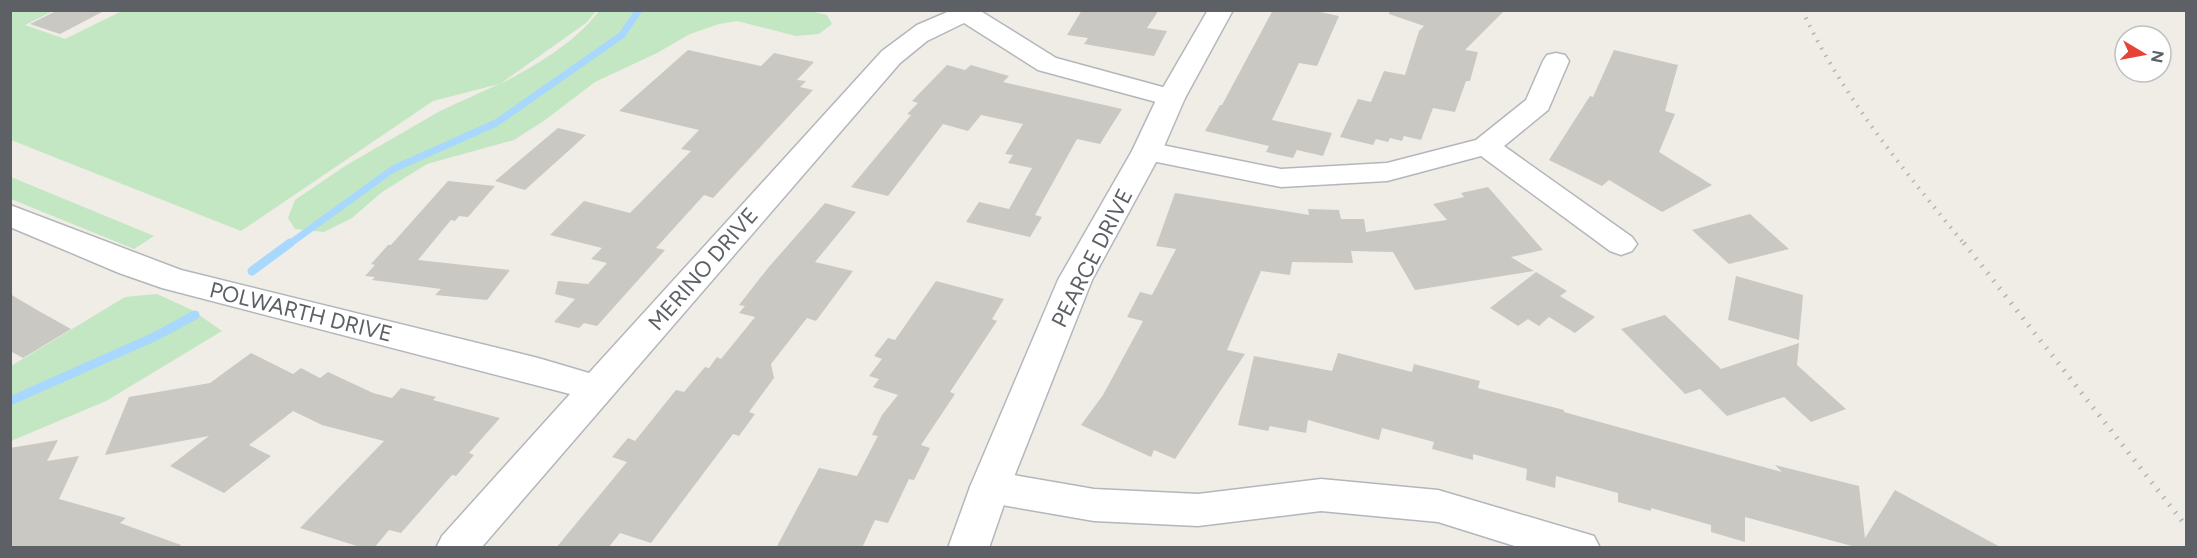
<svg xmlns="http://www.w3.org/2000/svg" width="2197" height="558" viewBox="0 0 2197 558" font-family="Figtree,sans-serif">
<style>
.green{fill:#c3e6c3}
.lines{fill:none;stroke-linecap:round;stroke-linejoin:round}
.stream-far1{stroke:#a8d8fd;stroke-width:7}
.stream{stroke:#a8d8fd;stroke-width:9}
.building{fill:#cac8c3}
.street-casing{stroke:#b3b6ba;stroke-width:3}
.secondary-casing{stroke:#b4b8bd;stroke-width:3}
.street{fill:#fff;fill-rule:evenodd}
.secondary{fill:#fff;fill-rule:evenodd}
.rail-far1{stroke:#b4b5b6;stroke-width:4;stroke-dasharray:1.5 7;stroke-linecap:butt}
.rail{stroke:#b4b5b6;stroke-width:5;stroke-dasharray:1.5 8;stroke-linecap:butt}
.labels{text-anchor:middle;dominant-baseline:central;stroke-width:4.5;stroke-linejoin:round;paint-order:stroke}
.street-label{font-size:22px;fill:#5d6166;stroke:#fff}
</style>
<rect width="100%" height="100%" fill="#efede6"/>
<!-- green -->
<path class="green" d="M10,11H53L25,25L65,39L122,11H596L586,23L500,84C534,67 576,42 599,11H810L827,15L832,24L819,34L796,36L737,21L719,24L690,34L657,53L595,82L545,120L514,140L427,164L382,192L352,218L324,232L295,229L288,218L295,200L345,166L440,111L499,84L433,101L241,231L11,140Z
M11,177L154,236L134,249L11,199Z
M157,294L192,310L222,331L106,401L11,441V366L125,297Z"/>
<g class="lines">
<!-- stream-far1 -->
<path class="stream-far1" d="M288,245L393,169L496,123L622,35L639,10"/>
<!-- stream -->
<path class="stream" d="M252,271L290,243
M10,401L154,337L195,315"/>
</g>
<!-- building -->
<path class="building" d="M58,10H106L60,34L30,24Z
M1082,10H1159L1147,28L1167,31L1154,56L1084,44L1088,38L1067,35Z
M1273,10H1311L1339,16L1317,66L1299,63L1272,120L1332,133L1323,156L1297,150L1293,158L1266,152L1269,146L1205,131L1220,105H1222Z
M1390,10H1505L1465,50L1478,52L1470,81H1466L1455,112L1433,108L1421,140L1404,136L1402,141L1390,138L1388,142L1376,139L1373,145L1340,137L1358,99L1371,102L1384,71L1405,75L1419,31L1424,26L1389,14Z
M688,50L761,66L774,53L814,62L797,80L806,81L800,87L813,90L713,198L704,195L656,248L665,250L597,326L584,323L579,328L554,322L575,299L555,294L558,281L588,284L607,263L591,259L602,248L550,235L584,201L630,213L691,151L681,149L699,130L619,111Z
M1614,50L1678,65L1665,111L1675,114L1659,152L1712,185L1662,212L1609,180L1602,186L1549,160L1590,96L1593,97Z
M947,65L965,70L971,65L1009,76L1003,82L1122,109L1100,144L1077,139L1035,215L1042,217L1030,237L966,222L979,202L1009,209L1032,168L1008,163L1013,155L1005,154L1023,124L981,115L968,131L943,124L888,196L851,187L911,115L907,114L918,103L912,101Z
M558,128L586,135L525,190L495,181Z
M448,181L495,186L468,217L459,216L455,221L451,220L418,260L510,270L487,300L435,295L441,289L372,280L375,277L365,276L375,265L371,264L388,245H391Z
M1488,187L1543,250L1511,257L1534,271L1415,290L1393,252L1351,251L1353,263L1292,262L1290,275L1261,271L1227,350L1245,354L1175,459L1154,450L1151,457L1081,425L1103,395L1143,321L1127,317L1140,292L1152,295L1176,249L1156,246L1175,193L1309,215L1308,209L1339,210L1341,219H1364L1366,232L1447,220L1433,204L1464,197L1461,193Z
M825,203L856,212L815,262L853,271L816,321L807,318L771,364L774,378L749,412L755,414L739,436L733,434L651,543L620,533L608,548H556L627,462L612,457L628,438L635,441L676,390L684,392L705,367L709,368L717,357L721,359L755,317L739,313L745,306L739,305L768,268Z
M1750,214L1789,249L1729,264L1692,230Z
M1536,272L1567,291L1560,296L1595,317L1575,333L1549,317L1539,326L1528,319L1518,326L1490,308Z
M1736,276L1803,295L1799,340L1728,320Z
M936,281L1004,299L992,319L997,321L950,392L955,394L921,445L930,448L914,480L909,479L888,523L875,520L862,548H776L819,468L857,476L878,436L872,435L882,415L898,395L873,387L879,379L869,376L882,359L874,356L888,338L895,340Z
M10,294L37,310L71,329L23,358L10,351Z
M1665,315L1721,369L1799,343L1797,365L1846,409L1811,422L1784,397L1727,416L1700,389L1685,394L1621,329Z
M251,353L293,374L301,368L320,378L328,372L373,393L392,398L401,388L436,397L433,400L500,418L469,453L474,455L456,476L452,475L401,533L389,530L374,548H363L300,528L384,441L322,425L293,411L249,445L271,456L224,493L170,466L209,436L105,455L129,397L210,383Z
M1338,353L1412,372L1414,364L1480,381L1478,388L1564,410V412L1661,439L1782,472L1775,465L1859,486L1865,538L1895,490L2002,548H1859L1745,517V542L1711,532V525L1651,508V511L1618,502V493L1556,476L1555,488L1526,480L1527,469L1473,454V460L1432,449L1434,442L1382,428L1379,440L1308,420L1306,433L1270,426L1268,431L1238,425L1254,356L1332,371Z
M58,440L47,461L79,456L59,499L126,518L120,523L181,545L180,548H10V448Z"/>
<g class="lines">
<!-- street casing -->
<g class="street-casing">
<path id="street" d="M952,10H979L1056,58L1181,92L1185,98L1181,104L1171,106L1038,70L964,23L927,41L900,63L481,548H436L442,536L570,394L162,288L119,273L10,227V205L181,270L538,358L589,373L882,51L917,25Z
M1556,53L1565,55L1569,61L1548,110L1504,146L1632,237L1637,244L1632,251L1621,255L1610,251L1481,156L1387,181L1281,187L1147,160L1137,157L1132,151L1137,145L1147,142L1281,169L1387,163L1476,140L1526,100L1543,61L1547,55Z
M990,471L1094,489L1198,494L1321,479L1438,490L1594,536L1600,548H1521L1438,522L1321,511L1198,526L1094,521L990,503L976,498L970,487L976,476Z"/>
</g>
<!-- secondary casing -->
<g class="secondary-casing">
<path id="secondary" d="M1208,10H1233L1185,98L1162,151L1092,280L1010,487L989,548H948L970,487L1058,280L1132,151L1157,98Z"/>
</g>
<!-- street -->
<use href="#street" class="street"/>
<!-- secondary -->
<use href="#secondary" class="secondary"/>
<!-- rail-far1 -->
<path class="rail-far1" d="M1802,10C1843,98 1904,170 1965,245"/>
<!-- rail -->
<path class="rail" d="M1964,243L2186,526"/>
</g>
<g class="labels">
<!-- street labels -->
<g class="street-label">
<text transform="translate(1092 258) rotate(-63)">PEARCE DRIVE</text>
<text transform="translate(703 269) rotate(-49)">MERINO DRIVE</text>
<text transform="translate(301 312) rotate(14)">POLWARTH DRIVE</text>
</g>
</g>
<!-- border -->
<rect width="2197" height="558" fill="none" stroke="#5d6166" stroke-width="24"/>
<!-- north arrow -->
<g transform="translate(2143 54) rotate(100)"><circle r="28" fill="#ffffff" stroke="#bec0c2" stroke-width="1.5"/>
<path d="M0-4.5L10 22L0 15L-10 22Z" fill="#e54336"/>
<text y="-9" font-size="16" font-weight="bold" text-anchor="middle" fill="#5d6166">N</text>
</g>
</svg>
